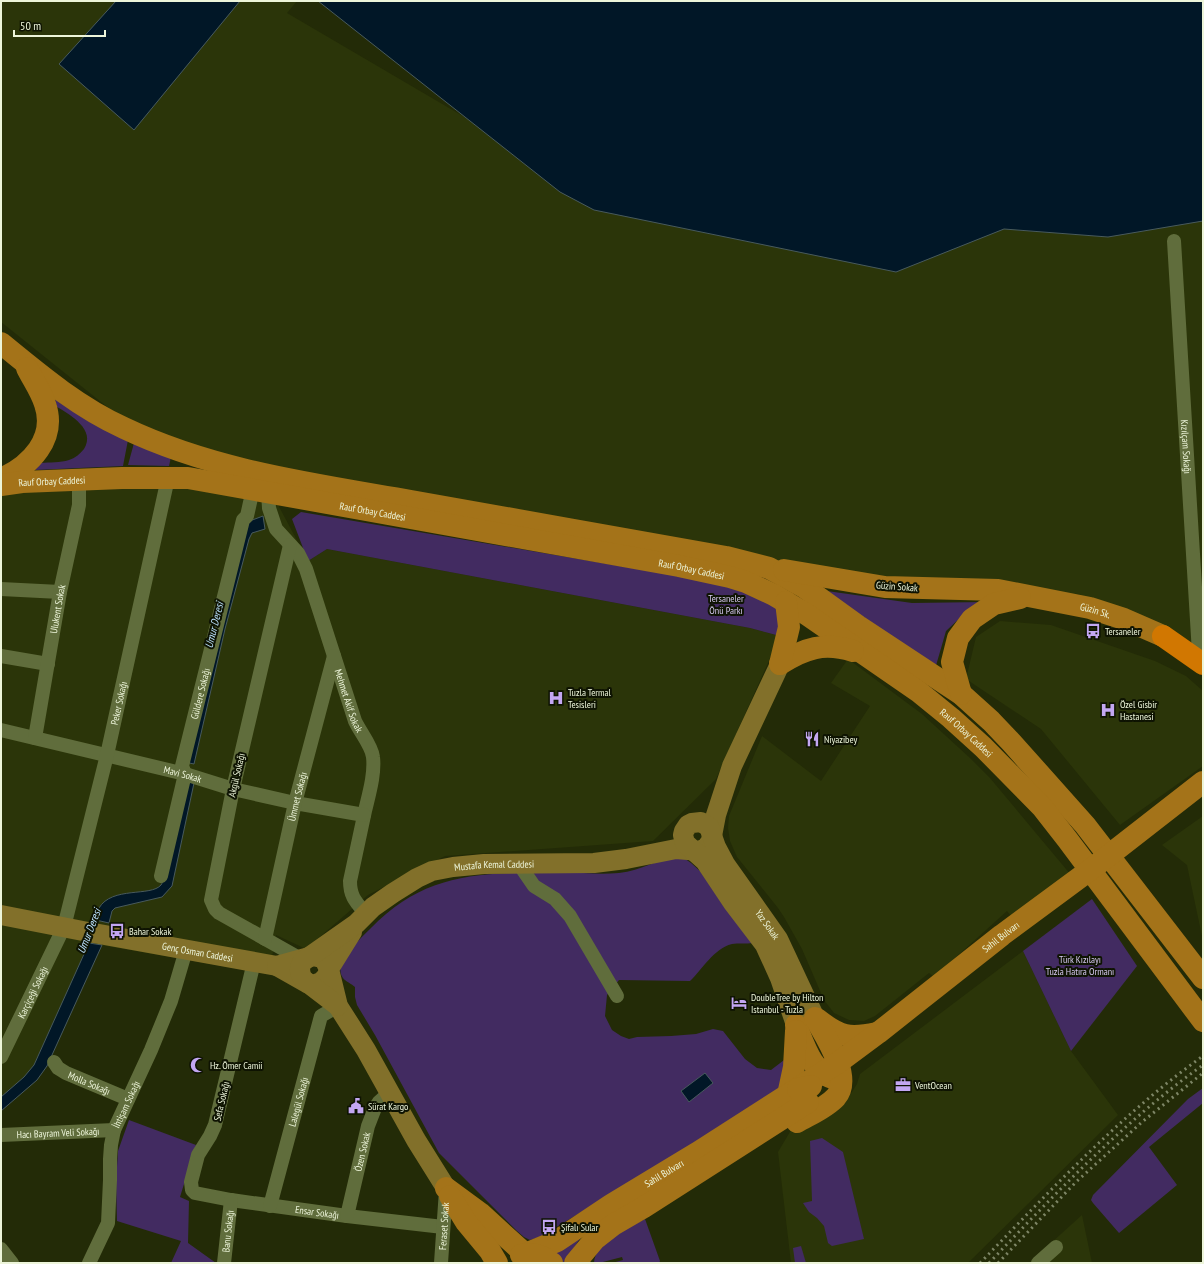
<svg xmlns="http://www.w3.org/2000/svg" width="1204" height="1264" viewBox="0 0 1204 1264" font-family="'PT Sans Narrow',sans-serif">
<rect width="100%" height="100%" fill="#232b07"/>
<g fill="#2b3509">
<polygon points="1,1 297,1 287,13 572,180 1203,212 1203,650 1112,606 1078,594 1017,592 910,593 602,529 202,453 116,414 1,322"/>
<polygon points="172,486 276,501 308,561 327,549 750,628 780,636 716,779 653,841 445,856 368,895 306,949 276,935 269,974 89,943 34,1065 24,1077 1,1097 1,493"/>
<polygon points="1000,621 1051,625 1155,661 1186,676 1203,691 1203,766 1120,825 1041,729 966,679 976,637"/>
<polygon points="848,659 922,714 970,758 990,778 1071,875 1014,920 1007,911 934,977 929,973 875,1016 864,1021 849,1020 834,1013 824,1000 802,949 784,917 778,908 737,857 730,841 728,828 729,816 762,736 821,781 870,706 831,683"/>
<polygon points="1203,816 1203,941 1187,865 1162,845"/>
<polygon points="1023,951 1071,1051 1118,1115 968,1263 791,1263 778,1152 791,1130 848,1098 857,1084 860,1074"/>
<polygon points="1082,1215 1092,1263 1029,1263"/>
</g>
<g fill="#422b61">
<path d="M56 399 128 440 123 466 35 470 41 463C50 462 60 463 69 460 75 458 80 454 84 449 96 430 71 415 57 407L55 400Z"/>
<polygon points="134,443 171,457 169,466 128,465"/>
<polygon points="301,512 738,586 780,608 780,636 750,628 327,549 308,561 292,519"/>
<polygon points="827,591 912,603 985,602 964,614 946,631 935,669"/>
<path d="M681 856 691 863 701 872 753 943C746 944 738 943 732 944 713 949 703 969 690 981L619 980 607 995 605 1016 612 1030 621 1036 629 1039 637 1037 671 1036 696 1034 713 1029 723 1031 745 1059 757 1068 771 1070 788 1057 785 1083 772 1097 540 1237 530 1240 524 1237 517 1231 439 1153 375 1035 357 1005 355 997V987C352 984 345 981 343 978 336 968 345 958 350 950 356 942 364 935 371 928 412 886 453 875 510 873 522 872 535 871 547 871 571 872 595 875 619 873 641 871 659 858 681 856Z"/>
<polygon points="1092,899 1137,966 1071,1051 1023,951"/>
<polygon points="1203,1088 1203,1103 1160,1138 1149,1147 1177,1185 1119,1233 1093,1203 1091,1200 1093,1195 1188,1099"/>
<polygon points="129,1120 196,1145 180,1197 189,1201 188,1243 216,1263 171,1263 181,1241 117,1221 116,1183 118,1151"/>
<polygon points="822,1138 843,1152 864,1239 832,1246 828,1243 824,1226 817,1218 809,1212 803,1203 812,1201 810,1141"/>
<path d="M645 1219 660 1261 659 1263H612L623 1260 622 1257 599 1263H594C595 1241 629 1228 645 1219Z"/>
<polygon points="583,1234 564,1263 553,1252"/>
<polygon points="801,1246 806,1263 795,1263 793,1248"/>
</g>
<g fill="#011727" stroke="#485a5d">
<polygon points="116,1 240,1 134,130 59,64"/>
<polygon points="318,1 1203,1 1203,221 1108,237 1004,229 896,272 594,210 560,192"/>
<polygon points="263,516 265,529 252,533 249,539 225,629 194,764 185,762 247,522"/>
<path d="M185 781 194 783 172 886 162 897 115 908 112 911 109 923 96 920C97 917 97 912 99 908 112 886 151 897 161 885 162 884 163 880 164 879Z"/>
<polygon points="89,943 102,945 47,1066 37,1080 1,1111 1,1097 24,1077 34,1065"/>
<polygon points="705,1073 713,1083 689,1102 681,1091"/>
</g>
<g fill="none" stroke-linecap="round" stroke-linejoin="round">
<g stroke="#606d3c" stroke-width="14">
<path id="s1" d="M1174 241 1199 653"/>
<path id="s2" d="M268 492 269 508 276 529 298 553 306 569 355 721C360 732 372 746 373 757 375 774 369 794 365 811 360 835 355 858 350 881 350 897 356 902 366 914"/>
<polyline points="290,545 233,789 211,900 215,909 219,913 301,959"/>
<polyline points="1,589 60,592"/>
<polyline points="1,656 48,664"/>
<path id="s3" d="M1 730 185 774 233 789 295 803 364 815"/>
<path id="s4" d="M35 738 60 592 79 505V480"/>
<polyline points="523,870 534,886 555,899 570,916 617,996"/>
<path id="s5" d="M161 876 185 774 182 766 243 520 247 516 253 489"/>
<path id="s6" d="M265 939 295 803 334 656"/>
<path id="s7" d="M254 962 215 1125 210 1136 198 1155 191 1182 192 1190 195 1193 231 1200 347 1216 443 1227"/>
<path id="s8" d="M1 1057 64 927 107 755 168 478"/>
<path id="s9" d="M54 1062 58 1068 66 1073 128 1099"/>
<path id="s10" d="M1 1135 114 1130"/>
<path id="s11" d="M270 1206 321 1016 338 1006"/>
<path id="s12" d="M347 1216 368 1126 375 1108 379 1102 389 1093"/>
<polyline points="1,1249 12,1263"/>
<path id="s13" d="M89 1263 108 1223 110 1180V1159L111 1145 114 1130 151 1050 171 1001 186 950"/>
<path id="s14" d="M224 1263 231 1200"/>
<path id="s15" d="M441 1263 446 1190"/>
<polyline points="1038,1263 1056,1247"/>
</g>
<g stroke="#82702a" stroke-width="20">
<path id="s16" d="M1 915 88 932 277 966"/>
<path d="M352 932 329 969C327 980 318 987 307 983L277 966 313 956 322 958 325 961 329 969 338 1006 366 1050 416 1140 446 1188"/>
<path id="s17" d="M338 1006 304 980C299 974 299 968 302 962L356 924 373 907 393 893 417 878 432 871 453 867 484 864 594 863 626 859 676 849 700 851 706 848 711 841 716 815 732 766 780 664"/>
<path id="s18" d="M796 1025 780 978 765 945 733 903 705 861 685 843 683 835 684 831 688 825 692 823 701 822 709 827 716 847 725 864 778 939 815 1018"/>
</g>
<g stroke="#a47319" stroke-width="22">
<path d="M1 343C40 375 78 407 124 428 214 471 314 484 411 501 516 520 621 538 726 557L769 568 804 587 858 626 961 694 991 721 1011 742 1085 825 1203 978"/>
<path d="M1 479C30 466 57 439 45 404 41 391 33 380 27 368"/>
<path id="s19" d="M1 485 22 482 122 478H188L679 566 730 577 746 582 774 595 806 614 919 692 951 718 983 747 1042 807 1067 839 1203 1021"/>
<path id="s20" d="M784 570 885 587 998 590 1090 608 1124 619 1163 636"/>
<path d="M780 664C805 648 824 642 853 651"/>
<polyline points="780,664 789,627 786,602"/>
<polyline points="961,694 952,662 958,638 972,619 994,604 1020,598"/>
<path d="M817 1019C840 1037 849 1039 877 1033"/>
<path d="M796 1025C804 1045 812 1074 836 1079"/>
<polyline points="788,1095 794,1067 796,1031"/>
<path d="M797 1122C809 1115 826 1108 836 1097 853 1077 825 1036 815 1018"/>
<polyline points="446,1188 480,1213 525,1254"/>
<polyline points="450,1196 466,1222 490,1251 497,1263"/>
<path id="s21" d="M528 1253 557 1241 611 1205 697 1153 839 1062 878 1033 1002 935 1094 867 1203 782"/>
<path d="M521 1255C533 1252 542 1255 552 1263"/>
<polyline points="575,1263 595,1239 613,1225 644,1207 808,1102 798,1089 811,1086"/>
</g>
<polyline stroke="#d17701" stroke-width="22" points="1163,636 1203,664"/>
<g stroke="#7e8666" stroke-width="3" stroke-dasharray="2 4" stroke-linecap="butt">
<path d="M980 1263C1051 1190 1120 1115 1203 1056"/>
<path d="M989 1263C1056 1193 1124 1121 1203 1065"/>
<polyline points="998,1263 1076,1182 1142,1122 1203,1073"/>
</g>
</g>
<defs>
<symbol id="bus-bare" viewBox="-9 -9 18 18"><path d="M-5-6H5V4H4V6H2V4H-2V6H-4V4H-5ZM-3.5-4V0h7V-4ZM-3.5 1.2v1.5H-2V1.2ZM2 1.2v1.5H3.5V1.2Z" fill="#c3a7f2" stroke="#0e1302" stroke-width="2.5" paint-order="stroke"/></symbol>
<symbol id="hospital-bare" viewBox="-9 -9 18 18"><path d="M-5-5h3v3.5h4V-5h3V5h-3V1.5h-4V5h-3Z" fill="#c3a7f2" stroke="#0e1302" stroke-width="2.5" paint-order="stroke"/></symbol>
<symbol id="restaurant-bare" viewBox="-9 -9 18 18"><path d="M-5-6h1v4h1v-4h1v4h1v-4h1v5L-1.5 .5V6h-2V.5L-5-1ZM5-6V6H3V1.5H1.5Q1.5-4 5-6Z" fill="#c3a7f2" stroke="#0e1302" stroke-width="2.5" paint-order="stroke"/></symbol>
<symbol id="hotel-bare" viewBox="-9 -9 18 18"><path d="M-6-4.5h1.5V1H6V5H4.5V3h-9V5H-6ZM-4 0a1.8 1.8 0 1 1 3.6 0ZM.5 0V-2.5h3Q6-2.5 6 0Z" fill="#c3a7f2" stroke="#0e1302" stroke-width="2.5" paint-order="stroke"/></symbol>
<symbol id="mosque-bare" viewBox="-9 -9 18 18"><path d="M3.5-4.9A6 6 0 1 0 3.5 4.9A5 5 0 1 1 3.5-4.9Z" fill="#c3a7f2" stroke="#0e1302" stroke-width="2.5" paint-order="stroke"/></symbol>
<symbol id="office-bare" viewBox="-9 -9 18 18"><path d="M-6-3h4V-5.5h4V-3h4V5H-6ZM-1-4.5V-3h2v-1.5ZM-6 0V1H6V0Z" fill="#c3a7f2" stroke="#0e1302" stroke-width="2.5" paint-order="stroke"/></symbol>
<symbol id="civic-bare" viewBox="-9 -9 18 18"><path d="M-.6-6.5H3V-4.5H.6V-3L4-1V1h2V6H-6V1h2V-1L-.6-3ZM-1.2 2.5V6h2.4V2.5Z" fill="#c3a7f2" stroke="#0e1302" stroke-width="2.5" paint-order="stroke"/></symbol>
</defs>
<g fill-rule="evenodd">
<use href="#bus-bare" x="1082" y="620" width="22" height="22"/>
<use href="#hospital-bare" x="545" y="687" width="22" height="22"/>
<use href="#hospital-bare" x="1097" y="699" width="22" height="22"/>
<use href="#restaurant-bare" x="801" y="728" width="22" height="22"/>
<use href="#bus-bare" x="106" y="920" width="22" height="22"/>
<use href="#hotel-bare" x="728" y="992" width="22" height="22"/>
<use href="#mosque-bare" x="187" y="1054" width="22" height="22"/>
<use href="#office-bare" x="892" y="1074" width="22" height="22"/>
<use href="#civic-bare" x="345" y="1095" width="22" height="22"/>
<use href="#bus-bare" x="538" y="1216" width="22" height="22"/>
</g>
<g text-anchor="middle" stroke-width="4" stroke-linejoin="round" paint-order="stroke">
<g font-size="10" fill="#edf5da" stroke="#0e1302">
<text dy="4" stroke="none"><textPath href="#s1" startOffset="206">Kızılçam Sokağı</textPath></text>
<text dy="4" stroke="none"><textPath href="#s19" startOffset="51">Rauf Orbay Caddesi</textPath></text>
<text dy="4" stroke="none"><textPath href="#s19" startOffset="375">Rauf Orbay Caddesi</textPath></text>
<text dy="4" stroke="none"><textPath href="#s19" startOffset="699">Rauf Orbay Caddesi</textPath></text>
<text transform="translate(897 586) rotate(4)" y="4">Güzin Sokak</text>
<text dy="4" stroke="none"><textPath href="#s4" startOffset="131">Ulukent Sokak</textPath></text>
<text dy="4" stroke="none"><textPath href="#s20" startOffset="315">Güzin Sk.</textPath></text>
<text dy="4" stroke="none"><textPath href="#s5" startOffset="188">Güldere Sokağı</textPath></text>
<text dy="4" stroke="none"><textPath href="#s2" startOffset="227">Mehmet Akif Sokak</textPath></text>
<text dy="4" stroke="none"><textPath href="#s8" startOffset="375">Peker Sokağı</textPath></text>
<text dy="4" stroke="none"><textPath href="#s19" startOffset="1023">Rauf Orbay Caddesi</textPath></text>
<text dy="4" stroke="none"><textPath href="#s3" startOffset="187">Mavi Sokak</textPath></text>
<text transform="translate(236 775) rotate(-77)" y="4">Akgül Sokağı</text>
<text dy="4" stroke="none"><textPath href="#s6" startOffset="146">Ümmet Sokağı</textPath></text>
<text dy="4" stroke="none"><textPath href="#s17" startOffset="284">Mustafa Kemal Caddesi</textPath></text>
<text dy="4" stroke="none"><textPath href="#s18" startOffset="373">Yaz Sokak</textPath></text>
<text dy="4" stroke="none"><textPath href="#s21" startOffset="570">Sahil Bulvarı</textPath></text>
<text dy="4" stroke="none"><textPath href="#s16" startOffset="200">Genç Osman Caddesi</textPath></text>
<text dy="4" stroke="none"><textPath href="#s8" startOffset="72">Karçiçeği Sokağı</textPath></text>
<text dy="4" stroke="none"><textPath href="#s9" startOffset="42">Molla Sokağı</textPath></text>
<text transform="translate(221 1101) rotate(-77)" y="4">Sefa Sokağı</text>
<text dy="4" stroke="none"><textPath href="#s11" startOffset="108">Lalegül Sokağı</textPath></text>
<text dy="4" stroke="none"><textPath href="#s13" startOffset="166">İhtişam Sokağı</textPath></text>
<text dy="4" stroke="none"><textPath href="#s10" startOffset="57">Hacı Bayram Veli Sokağı</textPath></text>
<text dy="4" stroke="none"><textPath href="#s12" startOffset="66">Özen Sokak</textPath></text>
<text dy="4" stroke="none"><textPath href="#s21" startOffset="158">Sahil Bulvarı</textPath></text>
<text dy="4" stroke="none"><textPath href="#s7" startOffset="366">Ensar Sokağı</textPath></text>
<text dy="4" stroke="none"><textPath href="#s15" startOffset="37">Feraset Sokak</textPath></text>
<text dy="4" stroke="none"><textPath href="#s14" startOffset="32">Banu Sokağı</textPath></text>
</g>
<g font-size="10" fill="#d6c9f0" stroke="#0e1302">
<text x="726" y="602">Tersaneler<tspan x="726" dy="12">Önü Parkı</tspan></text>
<text x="1080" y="963">Türk Kızılayı<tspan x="1080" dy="12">Tuzla Hatıra Ormanı</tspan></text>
</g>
<g font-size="10" fill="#edf5da" stroke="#0e1302" text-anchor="start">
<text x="1105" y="635">Tersaneler</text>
<text x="568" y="696">Tuzla Termal<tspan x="568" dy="12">Tesisleri</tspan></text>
<text x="1120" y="708">Özel Gisbir<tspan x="1120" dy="12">Hastanesi</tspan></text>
<text x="824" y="743">Niyazibey</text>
<text x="129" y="935">Bahar Sokak</text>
<text x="751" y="1001">DoubleTree by Hilton<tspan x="751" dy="12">Istanbul - Tuzla</tspan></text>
<text x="210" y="1069">Hz. Ömer Camii</text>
<text x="915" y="1089">VentOcean</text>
<text x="368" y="1110">Sürat Kargo</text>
<text x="561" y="1231">Şifalı Sular</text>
</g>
<g font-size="11" font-style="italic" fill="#bce2ff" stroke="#0e1302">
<text transform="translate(214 625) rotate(-76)" y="4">Umur Deresi</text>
<text transform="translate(89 931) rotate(-69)" y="4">Umur Deresi</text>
</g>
</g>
<rect width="1204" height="1264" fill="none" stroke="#edf5da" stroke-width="4"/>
<path d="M14 30v6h91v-6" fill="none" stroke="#edf5da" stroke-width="2"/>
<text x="20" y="30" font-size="12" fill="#edf5da" stroke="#0e1302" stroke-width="3" paint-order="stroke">50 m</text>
</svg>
